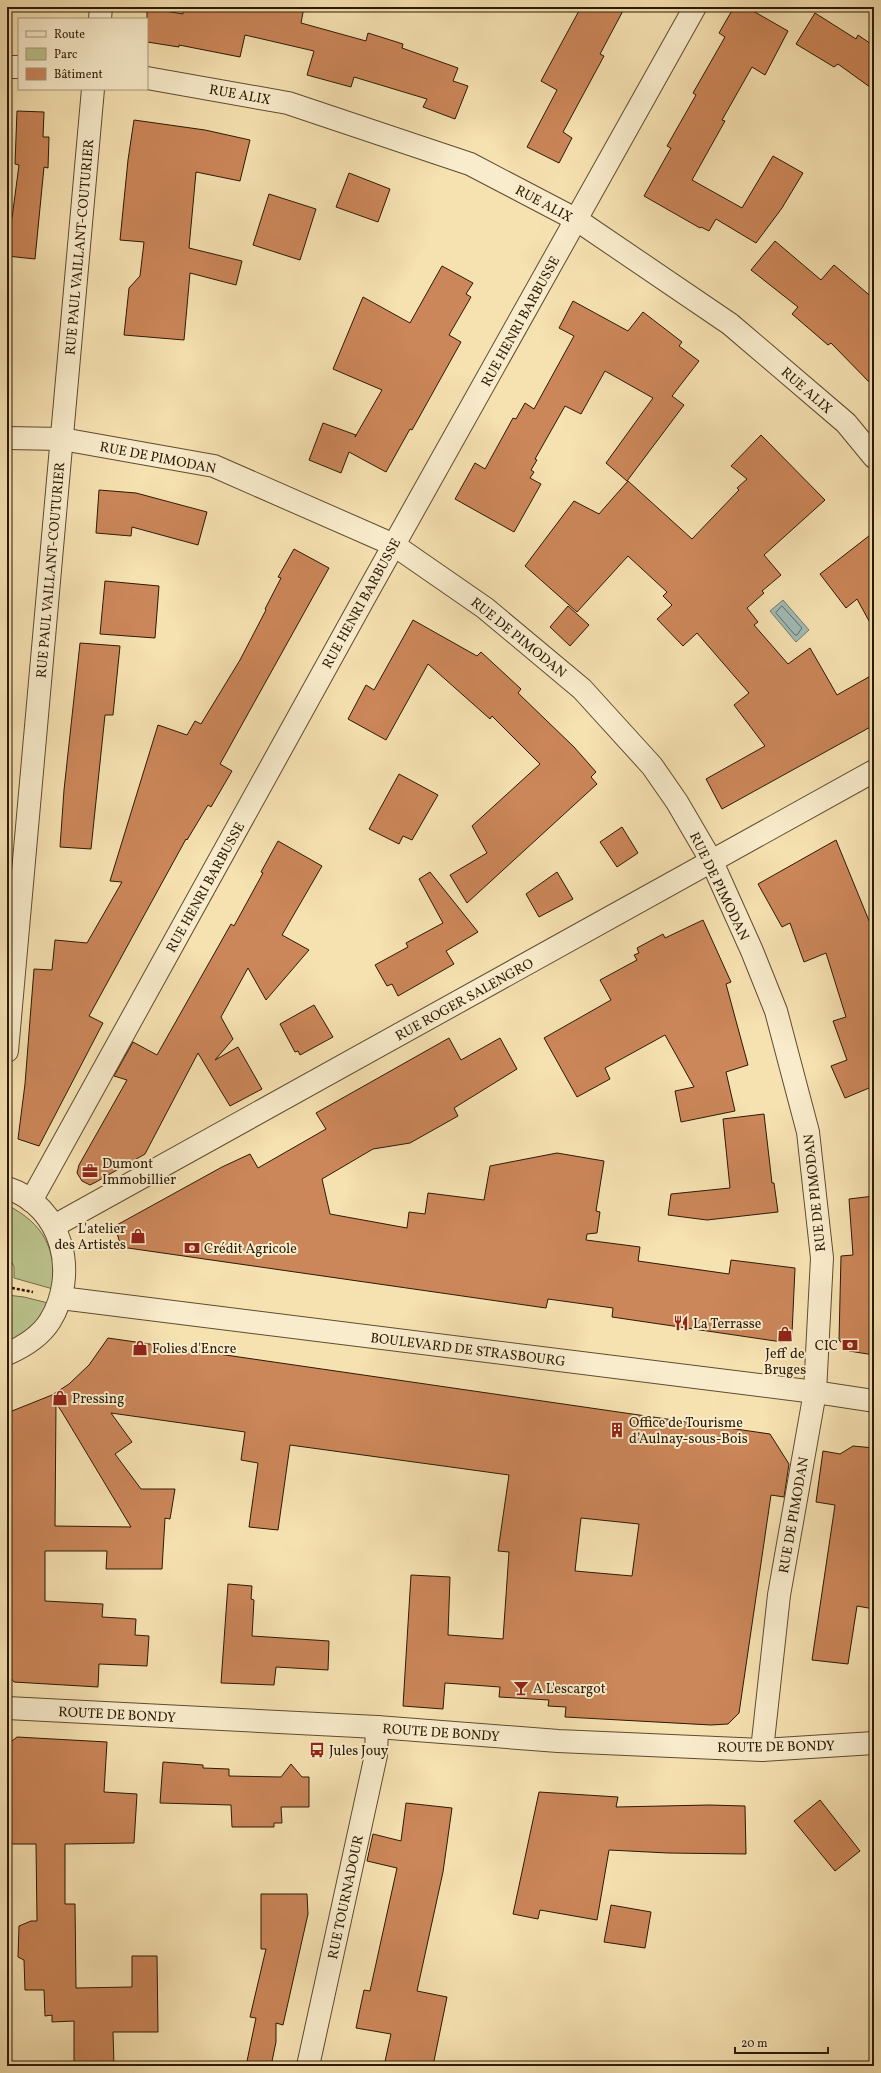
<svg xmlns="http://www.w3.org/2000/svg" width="881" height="2073" viewBox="0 0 881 2073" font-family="Vollkorn,serif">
<rect width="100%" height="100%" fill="#f6e1b1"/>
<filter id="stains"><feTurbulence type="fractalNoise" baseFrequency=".005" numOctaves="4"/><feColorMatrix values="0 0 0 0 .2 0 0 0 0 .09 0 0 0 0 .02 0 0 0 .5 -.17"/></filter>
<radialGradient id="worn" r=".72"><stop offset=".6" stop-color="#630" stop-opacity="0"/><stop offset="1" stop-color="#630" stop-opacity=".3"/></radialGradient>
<g fill="#bbc38c" stroke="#736e48">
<path d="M7 1205C44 1224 56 1248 53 1289L14 1278V1267L7 1252Z"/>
<path d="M7 1295 24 1297 48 1303C41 1320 25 1336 7 1341Z"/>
</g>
<polygon fill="#a1bbb6" stroke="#727b6f" points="783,600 809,630 796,642 770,611"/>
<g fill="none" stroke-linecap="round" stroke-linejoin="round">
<polygon stroke="#666a5d" stroke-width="1" points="782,606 802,628 797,635 795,635 776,613"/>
</g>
<g fill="#cb8659" stroke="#2b1a04" fill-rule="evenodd">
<polygon points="197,7 304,7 301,23 366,41 368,33 403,44 402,48 458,68 453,81 468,86 455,119 423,107 427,99 354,77 351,87 307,75 314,51 245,35 240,57 179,45 179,47 147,42 147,8 183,14 183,9 197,11"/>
<polygon points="581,7 625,7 600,54 604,56 563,132 572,138 559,163 527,147 557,90 541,81"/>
<polygon points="734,7 746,7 788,31 765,75 752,67 722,120 725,121 692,180 742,208 773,156 803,173 782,208 756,243 716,219 709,231 701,227 700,228 644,196 671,148 667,146 696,95 693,93 725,37 719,33"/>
<polygon points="815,13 856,39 858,35 874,46 874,90 838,64 834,67 796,44"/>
<polygon points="17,111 44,112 43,137 49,137 48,168 44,167 35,259 7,256 7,217 12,218 19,165 15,164"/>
<polygon points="134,120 205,130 250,140 240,181 196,172 189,248 242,261 236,285 190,273 184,340 124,335 129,288 140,276 144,242 120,240 128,160"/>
<polygon points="349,173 390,189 378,222 336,207"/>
<polygon points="269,194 316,209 300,260 253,245"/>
<polygon points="775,241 821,280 834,265 874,299 874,387 831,343 828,345 792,314 798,307 751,270"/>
<polygon points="442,266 473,283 466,294 471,297 449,335 461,342 412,430 410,429 386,472 349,452 341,473 309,460 323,423 356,435 355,437 382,390 333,369 363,297 410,323"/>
<polygon points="573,301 628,331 643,312 682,342 679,346 699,361 672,396 684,405 627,481 606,463 653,398 605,371 581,414 565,406 535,459 537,460 531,470 534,472 530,478 541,484 514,532 455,499 475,463 485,469 513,418 516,419 525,403 534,409 574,336 559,328"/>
<polygon points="761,435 825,500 764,555 781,575 762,591 764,593 747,608 758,622 754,625 788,664 810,648 837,695 874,674 874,725 722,809 706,779 765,746 734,705 749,693 697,633 683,646 657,619 672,605 663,596 667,592 628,556 577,612 525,566 574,501 599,514 628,481 692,539 739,490 737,488 747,479 731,466"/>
<polygon points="99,490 136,493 207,512 198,545 132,527 131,536 96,533"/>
<polygon points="874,532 874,630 857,599 846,608 820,574"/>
<polygon points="294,549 329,568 220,764 232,771 211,807 208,805 187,840 186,839 89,1016 103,1023 39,1146 18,1139 25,1084 34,969 52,970 55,940 87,943 122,882 110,881 158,725 187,735 195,721 201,724 240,660 266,610 265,609 281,578 278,577"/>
<polygon points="105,581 159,586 155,638 100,634"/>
<polygon points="568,606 589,625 570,646 550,627"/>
<polygon points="413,620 477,656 481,652 521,689 518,693 574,747 596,772 591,777 597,784 467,903 450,875 487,853 472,826 540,764 492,716 490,719 428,664 386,740 348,719 366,685 374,690"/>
<polygon points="80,643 120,646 113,715 105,715 91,849 60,847 64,790"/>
<polygon points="399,774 438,795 412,840 403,836 399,844 369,829"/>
<polygon points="622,827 638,853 617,867 600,842"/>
<polygon points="836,840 874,933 874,1086 845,1098 831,1066 847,1060 833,1021 846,1017 826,953 804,962 790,923 782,927 758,884"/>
<polygon points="278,841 322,866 282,935 309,950 266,1000 248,968 221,1017 233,1039 215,1060 238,1047 262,1089 230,1106 198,1053 145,1154 96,1182 90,1185 82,1181 77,1173 79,1165 127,1080 114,1076 133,1042 157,1055 231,924 234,926 263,873 261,872"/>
<polygon points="430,872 478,932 446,951 454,964 398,996 392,984 387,986 375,965 408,947 406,943 443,923 419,879"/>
<polygon points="557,872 573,899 539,917 526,894"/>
<polygon points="703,920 731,982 726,984 748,1065 726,1072 735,1111 681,1122 675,1091 694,1087 665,1035 605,1068 610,1079 577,1097 544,1038 611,1000 600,980 637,960 634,955 639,953 637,948 663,934 665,938"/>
<polygon points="314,1005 333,1037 300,1055 298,1051 295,1052 280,1024"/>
<polygon points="449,1038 461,1060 500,1038 517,1069 454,1108 458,1116 410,1143 373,1149 322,1179 330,1214 407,1228 409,1212 425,1214 428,1193 484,1200 490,1166 557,1153 604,1161 596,1211 600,1212 597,1233 587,1234 586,1240 640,1247 638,1261 729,1274 731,1260 795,1268 792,1334 782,1342 612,1317 613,1308 548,1299 546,1308 121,1247 115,1226 222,1167 250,1154 258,1168 326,1129 316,1113"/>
<polygon points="764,1114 772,1183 774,1183 778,1212 707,1220 668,1215 671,1194 730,1188 723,1119"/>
<polygon points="874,1196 874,1355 849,1351 839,1340 841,1256 853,1255 849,1199"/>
<path d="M108 1338 770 1434 789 1464 784 1497 771 1495 739 1713 728 1724 711 1725 565 1717 566 1707 548 1706 549 1700 499 1697 500 1687 445 1683 443 1709 403 1706 411 1575 450 1577 448 1635 503 1639 509 1552 498 1551 509 1475 290 1445 278 1530 249 1527 258 1463 241 1460 245 1432 111 1413 132 1442 115 1454 141 1489H175L170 1519 165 1518 162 1569H106L107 1551H45V1601L103 1604 102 1617 136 1619 135 1635 149 1636 147 1666 99 1664 98 1687 14 1682 7 1673V1413L52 1395 69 1384 89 1365ZM56 1403 62 1412 131 1527 55 1526ZM581 1518 639 1524 632 1576 575 1571Z"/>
<polygon points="853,1446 874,1448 874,1609 857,1606 848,1664 812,1660 835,1505 816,1502 823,1451 840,1454"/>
<polygon points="228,1584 252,1586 251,1599 254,1600 252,1636 329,1641 328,1670 276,1667 274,1685 221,1683"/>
<polygon points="17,1737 107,1742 104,1792 137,1794 134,1843 65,1844 65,1904 75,1904 76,1988 132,1987 132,1956 157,1956 158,2032 113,2032 114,2066 74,2066 74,2021 52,2022 52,2015 45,2016 44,1990 25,1990 24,1960 18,1957 19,1926 31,1921 37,1921 36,1844 7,1844 7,1745"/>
<polygon points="163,1762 203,1765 203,1768 229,1769 229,1776 281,1777 291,1764 302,1777 309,1777 309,1807 281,1807 282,1823 274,1823 274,1827 232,1827 231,1805 160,1803"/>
<polygon points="539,1792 618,1797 616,1807 709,1805 745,1806 746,1854 668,1853 609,1850 597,1920 540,1910 538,1919 513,1914"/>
<polygon points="820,1800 860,1851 835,1871 794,1821"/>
<polygon points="406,1803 452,1808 443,1872 417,1991 447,1997 433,2066 384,2066 391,2034 356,2028 364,1990 370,1991 397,1868 367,1861 373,1834 401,1841"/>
<polygon points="261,1894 307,1894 308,1914 283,2025 276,2023 276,2042 271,2066 246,2066 256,2018 250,2017 266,1949 261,1949"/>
<polygon points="611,1905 651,1912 645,1948 604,1942"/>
</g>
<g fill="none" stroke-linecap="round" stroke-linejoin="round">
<defs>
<g id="minor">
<polyline points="100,19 101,7"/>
<polyline points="7,67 19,67"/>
<polyline points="147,78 288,103 470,164 577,220 730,324 846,423 874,457"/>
<polyline points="7,438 62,439 214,466 394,545 485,608 582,689 652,766 677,802 712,862 752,951 776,1011 808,1132 822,1258 815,1392 779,1595 762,1750"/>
<polyline points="7,1051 93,89"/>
<path d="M7 1188C63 1206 79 1274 50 1321 40 1337 23 1347 7 1354"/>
<polyline points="31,1201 367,593 695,7"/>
<polyline points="54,1226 874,771"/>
<polyline points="61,1298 815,1392 874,1401"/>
<polyline points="308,2066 376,1755 377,1727"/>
</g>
<polyline id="tertiary" points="7,1708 377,1727 558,1741 762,1750 874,1743"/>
</defs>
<use href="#minor" stroke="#5e4c2f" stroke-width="24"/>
<use href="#tertiary" stroke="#5e4c2f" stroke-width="24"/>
<g stroke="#2b1a04" stroke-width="2.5" stroke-dasharray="3 2" stroke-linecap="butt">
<polyline points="7,1268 7,1279"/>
<polyline points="7,1287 33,1292"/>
</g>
<use href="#minor" stroke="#f9eccc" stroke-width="22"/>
<use href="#tertiary" stroke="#f9eccc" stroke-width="22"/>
</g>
<defs>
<symbol id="office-bare" viewBox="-9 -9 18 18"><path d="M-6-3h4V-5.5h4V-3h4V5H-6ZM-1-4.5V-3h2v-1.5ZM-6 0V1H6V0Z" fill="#8f2418" stroke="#f9eccc" stroke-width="2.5" paint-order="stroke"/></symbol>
<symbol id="shop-bare" viewBox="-9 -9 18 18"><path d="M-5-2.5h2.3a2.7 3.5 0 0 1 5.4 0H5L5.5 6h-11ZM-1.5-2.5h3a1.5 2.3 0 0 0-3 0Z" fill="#8f2418" stroke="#f9eccc" stroke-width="2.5" paint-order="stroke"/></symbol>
<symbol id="bank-bare" viewBox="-9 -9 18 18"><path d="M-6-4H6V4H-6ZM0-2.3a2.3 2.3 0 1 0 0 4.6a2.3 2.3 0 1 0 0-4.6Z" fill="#8f2418" stroke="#f9eccc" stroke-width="2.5" paint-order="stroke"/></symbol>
<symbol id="restaurant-bare" viewBox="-9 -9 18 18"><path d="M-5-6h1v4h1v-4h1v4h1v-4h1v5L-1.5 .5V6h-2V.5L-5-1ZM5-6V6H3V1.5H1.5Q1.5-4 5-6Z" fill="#8f2418" stroke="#f9eccc" stroke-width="2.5" paint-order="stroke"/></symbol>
<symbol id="building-bare" viewBox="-9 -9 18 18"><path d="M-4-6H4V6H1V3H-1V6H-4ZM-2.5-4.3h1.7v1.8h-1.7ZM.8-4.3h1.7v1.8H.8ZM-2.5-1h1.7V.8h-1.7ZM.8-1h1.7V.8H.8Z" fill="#8f2418" stroke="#f9eccc" stroke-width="2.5" paint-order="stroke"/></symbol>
<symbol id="bar-bare" viewBox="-9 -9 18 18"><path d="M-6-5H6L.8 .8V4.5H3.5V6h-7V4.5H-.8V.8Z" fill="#8f2418" stroke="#f9eccc" stroke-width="2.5" paint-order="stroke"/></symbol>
<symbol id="bus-bare" viewBox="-9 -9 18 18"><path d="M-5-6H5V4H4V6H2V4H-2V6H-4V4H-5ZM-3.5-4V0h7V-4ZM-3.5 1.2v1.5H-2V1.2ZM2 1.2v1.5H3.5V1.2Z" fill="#8f2418" stroke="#f9eccc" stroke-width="2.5" paint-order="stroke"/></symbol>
</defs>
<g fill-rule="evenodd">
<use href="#office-bare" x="79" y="1160" width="22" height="22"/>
<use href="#shop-bare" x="127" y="1225" width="22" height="22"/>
<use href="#bank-bare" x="181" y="1237" width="22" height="22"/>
<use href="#restaurant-bare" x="670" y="1312" width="22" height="22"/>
<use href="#shop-bare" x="774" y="1323" width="22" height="22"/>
<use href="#bank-bare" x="839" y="1334" width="22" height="22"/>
<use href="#shop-bare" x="129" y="1337" width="22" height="22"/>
<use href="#shop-bare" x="49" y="1387" width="22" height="22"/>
<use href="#building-bare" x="606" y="1419" width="22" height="22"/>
<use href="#bar-bare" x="510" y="1677" width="22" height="22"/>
<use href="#bus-bare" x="306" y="1739" width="22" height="22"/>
</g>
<g text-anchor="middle" stroke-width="4" stroke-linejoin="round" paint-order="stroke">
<g font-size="14" fill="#2b1a04" stroke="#f9eccc">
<text transform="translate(240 94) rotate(10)" y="5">RUE ALIX</text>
<text transform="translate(544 203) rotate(28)" y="5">RUE ALIX</text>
<text transform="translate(79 247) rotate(-85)" y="5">RUE PAUL VAILLANT-COUTURIER</text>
<text transform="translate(520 321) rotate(-61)" y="5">RUE HENRI BARBUSSE</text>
<text transform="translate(807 390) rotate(41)" y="5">RUE ALIX</text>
<text transform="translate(158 457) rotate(11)" y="5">RUE DE PIMODAN</text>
<text transform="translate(50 570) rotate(-85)" y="5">RUE PAUL VAILLANT-COUTURIER</text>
<text transform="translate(361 603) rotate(-61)" y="5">RUE HENRI BARBUSSE</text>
<text transform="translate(519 637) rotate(39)" y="5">RUE DE PIMODAN</text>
<text transform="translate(720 886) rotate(64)" y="5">RUE DE PIMODAN</text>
<text transform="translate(205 887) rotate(-61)" y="5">RUE HENRI BARBUSSE</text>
<text transform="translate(464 999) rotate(-29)" y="5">RUE ROGER SALENGRO</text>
<text transform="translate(814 1193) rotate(-96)" y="5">RUE DE PIMODAN</text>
<text transform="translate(468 1349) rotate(7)" y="5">BOULEVARD DE STRASBOURG</text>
<text transform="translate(793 1515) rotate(-80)" y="5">RUE DE PIMODAN</text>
<text transform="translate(117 1714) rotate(3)" y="5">ROUTE DE BONDY</text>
<text transform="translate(441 1732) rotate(4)" y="5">ROUTE DE BONDY</text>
<text transform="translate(776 1746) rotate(-1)" y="5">ROUTE DE BONDY</text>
<text transform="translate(345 1897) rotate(-78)" y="5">RUE TOURNADOUR</text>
</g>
<g font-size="14" fill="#2b1a04" stroke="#f9eccc" text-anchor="start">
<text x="102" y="1168">Dumont<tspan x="102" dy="16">Immobillier</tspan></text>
<text x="126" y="1233" text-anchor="end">L'atelier<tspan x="126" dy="16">des Artistes</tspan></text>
<text x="204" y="1253">Crédit Agricole</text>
<text x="693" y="1328">La Terrasse</text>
<text x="838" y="1350" text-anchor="end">CIC</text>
<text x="152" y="1353">Folies d'Encre</text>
<text x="785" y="1358" text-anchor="middle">Jeff de<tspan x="785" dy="16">Bruges</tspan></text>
<text x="72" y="1403">Pressing</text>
<text x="629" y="1427">Office de Tourisme<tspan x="629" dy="16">d’Aulnay-sous-Bois</tspan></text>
<text x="533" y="1693">A L'escargot</text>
<text x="329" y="1755">Jules Jouy</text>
</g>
</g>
<rect width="881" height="2073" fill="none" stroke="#f6e1b1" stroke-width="24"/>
<rect x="8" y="8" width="865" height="2057" fill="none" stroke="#2b1a04" stroke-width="2"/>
<rect x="12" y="12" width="857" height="2049" fill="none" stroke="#2b1a04"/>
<rect x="18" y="18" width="130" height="72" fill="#f9eccc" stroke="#a7987c"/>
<rect x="26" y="31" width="20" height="6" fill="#f9eccc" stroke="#a7987c"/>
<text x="54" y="38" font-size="12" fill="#2b1a04">Route</text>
<rect x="26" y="48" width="20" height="12" fill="#bbc38c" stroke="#a7987c"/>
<text x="54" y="58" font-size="12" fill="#2b1a04">Parc</text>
<rect x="26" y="68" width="20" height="12" fill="#cb8659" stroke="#a7987c"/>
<text x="54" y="78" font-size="12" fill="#2b1a04">Bâtiment</text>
<path d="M735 2047v6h93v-6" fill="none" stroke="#2b1a04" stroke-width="2"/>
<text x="741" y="2047" font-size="12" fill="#2b1a04" stroke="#f9eccc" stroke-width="3" paint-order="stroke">20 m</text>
<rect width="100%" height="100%" filter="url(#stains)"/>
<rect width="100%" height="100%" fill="url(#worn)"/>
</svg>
